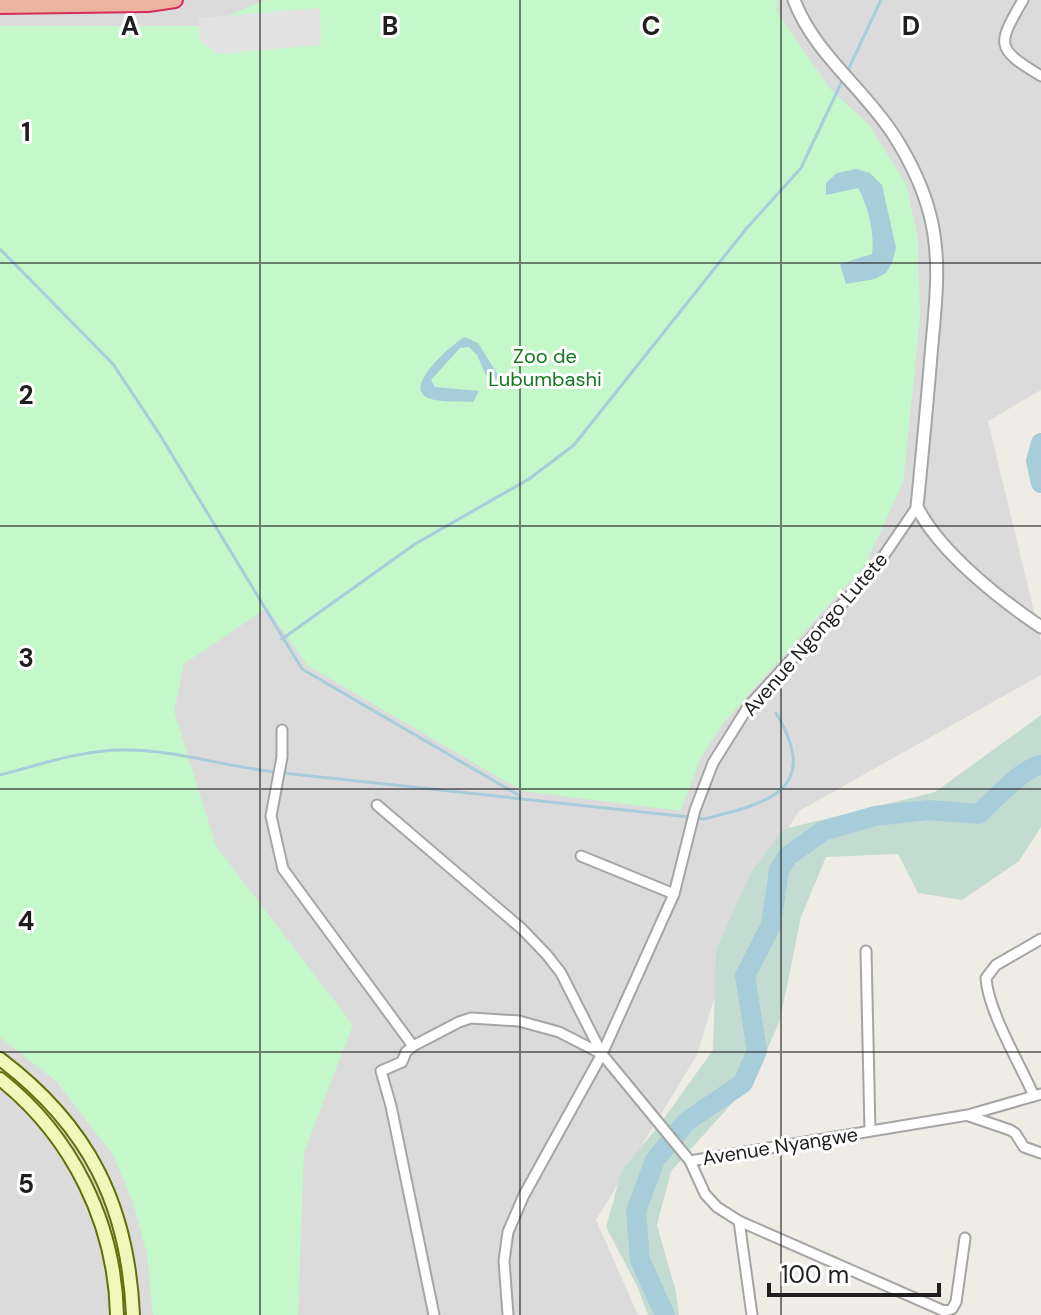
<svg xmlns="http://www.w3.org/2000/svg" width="1041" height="1315" viewBox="0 0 1041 1315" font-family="'DM Sans',sans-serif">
<rect width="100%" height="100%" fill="#efece5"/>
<polygon fill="#dcdbdb" points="0,0 1041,0 1041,390 988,421 1041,641 1041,675 799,811 744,900 697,1055 596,1220 638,1315 0,1315"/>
<polygon fill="#c3dcd2" points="1041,715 1041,827 1019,861 962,900 918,893 898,854 826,857 801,917 780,1020 755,1078 671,1171 657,1225 676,1292 679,1315 648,1315 637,1286 606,1227 622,1170 660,1124 713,1050 716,950 750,874 784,829 935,792"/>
<polygon fill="#c4f7ca" points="265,0 777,0 777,12 831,90 869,125 906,184 918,238 920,319 903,483 866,563 724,722 701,757 681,811 522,791 308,666 267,608 184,664 174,711 216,846 353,1025 304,1152 298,1315 153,1315 147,1254 132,1200 113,1155 56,1081 0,1037 0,26 204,26"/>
<polygon fill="#e2e2e2" points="320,8 321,45 217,54 199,39 199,18"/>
<g fill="#a7ccda">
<path d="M856 169 870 173 882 185 896 248 892 263 886 273 875 279 846 284 840 264 872 254C875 235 868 205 858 188L826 195V183L837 173Z"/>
<path d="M465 337 478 343 500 378 488 380 477 355 469 347 460 348 431 380 435 387 479 391 473 402C460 401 440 403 428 398 402 387 453 343 465 337Z"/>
</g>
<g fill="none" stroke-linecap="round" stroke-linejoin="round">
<g stroke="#a7ccda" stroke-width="3">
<polyline points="847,72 881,0"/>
<polyline points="0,249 113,364 160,435 302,669 520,796"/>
<polyline points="282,639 415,544 529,479 574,445 746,229 801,168 843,79"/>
<polyline points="283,773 689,817"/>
<path d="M0 775C39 765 81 750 122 750 173 749 225 767 276 772"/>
<path d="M697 818 704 819C769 803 822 790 776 713"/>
</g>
<g stroke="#a7ccda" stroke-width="20">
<polyline points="1041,443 1036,461 1041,483"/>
<path d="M665 1315 640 1260 636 1211 655 1160 686 1122 743 1083 757 1051 745 976 771 925 779 870 788 856 823 831 875 816 928 810 979 814C994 800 1021 769 1041 765"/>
</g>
<defs>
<g id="minor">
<path d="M1023 0C997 45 995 48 1041 76"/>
<polyline points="282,730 282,757 271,816 283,869 413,1046"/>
<polyline points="377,805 522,929 547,955 561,973 602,1054"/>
<polyline points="581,856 674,894"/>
<polyline points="866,951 870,1131"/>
<path d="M1034 1096C1020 1064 988 1011 986 978L996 965 1041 939"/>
<polyline points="969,1116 1010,1130 1015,1133 1024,1147 1041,1153"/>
<polyline points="690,1161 968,1115 1041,1094"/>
<polyline points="739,1221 752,1315"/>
<polyline points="434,1315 391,1106 381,1071 402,1062 406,1052 413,1046 459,1022 471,1018 519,1021 559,1032 602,1054 690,1161 705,1194 717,1207 739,1221 944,1311 952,1309 956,1302 965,1238"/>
<polyline points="508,1315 504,1261 508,1232 524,1195 602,1054 674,894 695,810 713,763 748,707 876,567 917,507"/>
</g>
<path id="tertiary" d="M794 0C815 55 864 88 895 137 910 161 923 187 930 215 942 261 935 308 931 355 927 406 922 456 917 507 940 552 998 598 1041 627"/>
<g id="secondary">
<path d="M0 1059C89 1126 128 1205 133 1315"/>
<path d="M0 1079C72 1136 115 1223 117 1315"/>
</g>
<polyline id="trunk" points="0,6 148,4 175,0"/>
</defs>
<use href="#minor" stroke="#a5a5a5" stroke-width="13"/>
<use href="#tertiary" stroke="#a5a5a5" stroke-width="15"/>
<use href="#secondary" stroke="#61710a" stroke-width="16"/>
<use href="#trunk" stroke="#d22d5e" stroke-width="18"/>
<use href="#minor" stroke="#fff" stroke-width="9"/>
<use href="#tertiary" stroke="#fff" stroke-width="11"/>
<use href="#secondary" stroke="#f1f6bb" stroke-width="12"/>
<use href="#trunk" stroke="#ecb39e" stroke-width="14"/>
</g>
<path fill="none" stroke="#1e1e1e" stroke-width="2" stroke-opacity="0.55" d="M260 0V1315M520 0V1315M781 0V1315M0 263H1041M0 526H1041M0 789H1041M0 1052H1041"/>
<g text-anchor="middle" stroke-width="6" stroke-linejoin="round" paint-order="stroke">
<g font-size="20" fill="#11781e" stroke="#fff">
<text x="545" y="363">Zoo de<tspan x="545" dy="23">Lubumbashi</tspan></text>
</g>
<g font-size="20" fill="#1e1e1e" stroke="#fff">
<text transform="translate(815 634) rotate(-49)" y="7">Avenue Ngongo Lutete</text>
<text transform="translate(780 1146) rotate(-9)" y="7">Avenue Nyangwe</text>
</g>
</g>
<g font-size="26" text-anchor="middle" font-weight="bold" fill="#1e1e1e" stroke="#fff" stroke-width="6" stroke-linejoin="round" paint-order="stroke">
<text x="130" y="35">A</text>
<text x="390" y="35">B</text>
<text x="651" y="35">C</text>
<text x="911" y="35">D</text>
<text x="26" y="141">1</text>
<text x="26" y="404">2</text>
<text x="26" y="667">3</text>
<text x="26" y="930">4</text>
<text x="26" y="1193">5</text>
</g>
<path d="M769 1283v12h170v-12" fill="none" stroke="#1e1e1e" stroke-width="4"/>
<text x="781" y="1283" font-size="24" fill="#1e1e1e" stroke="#ffffff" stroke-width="6" paint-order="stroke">100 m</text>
</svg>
